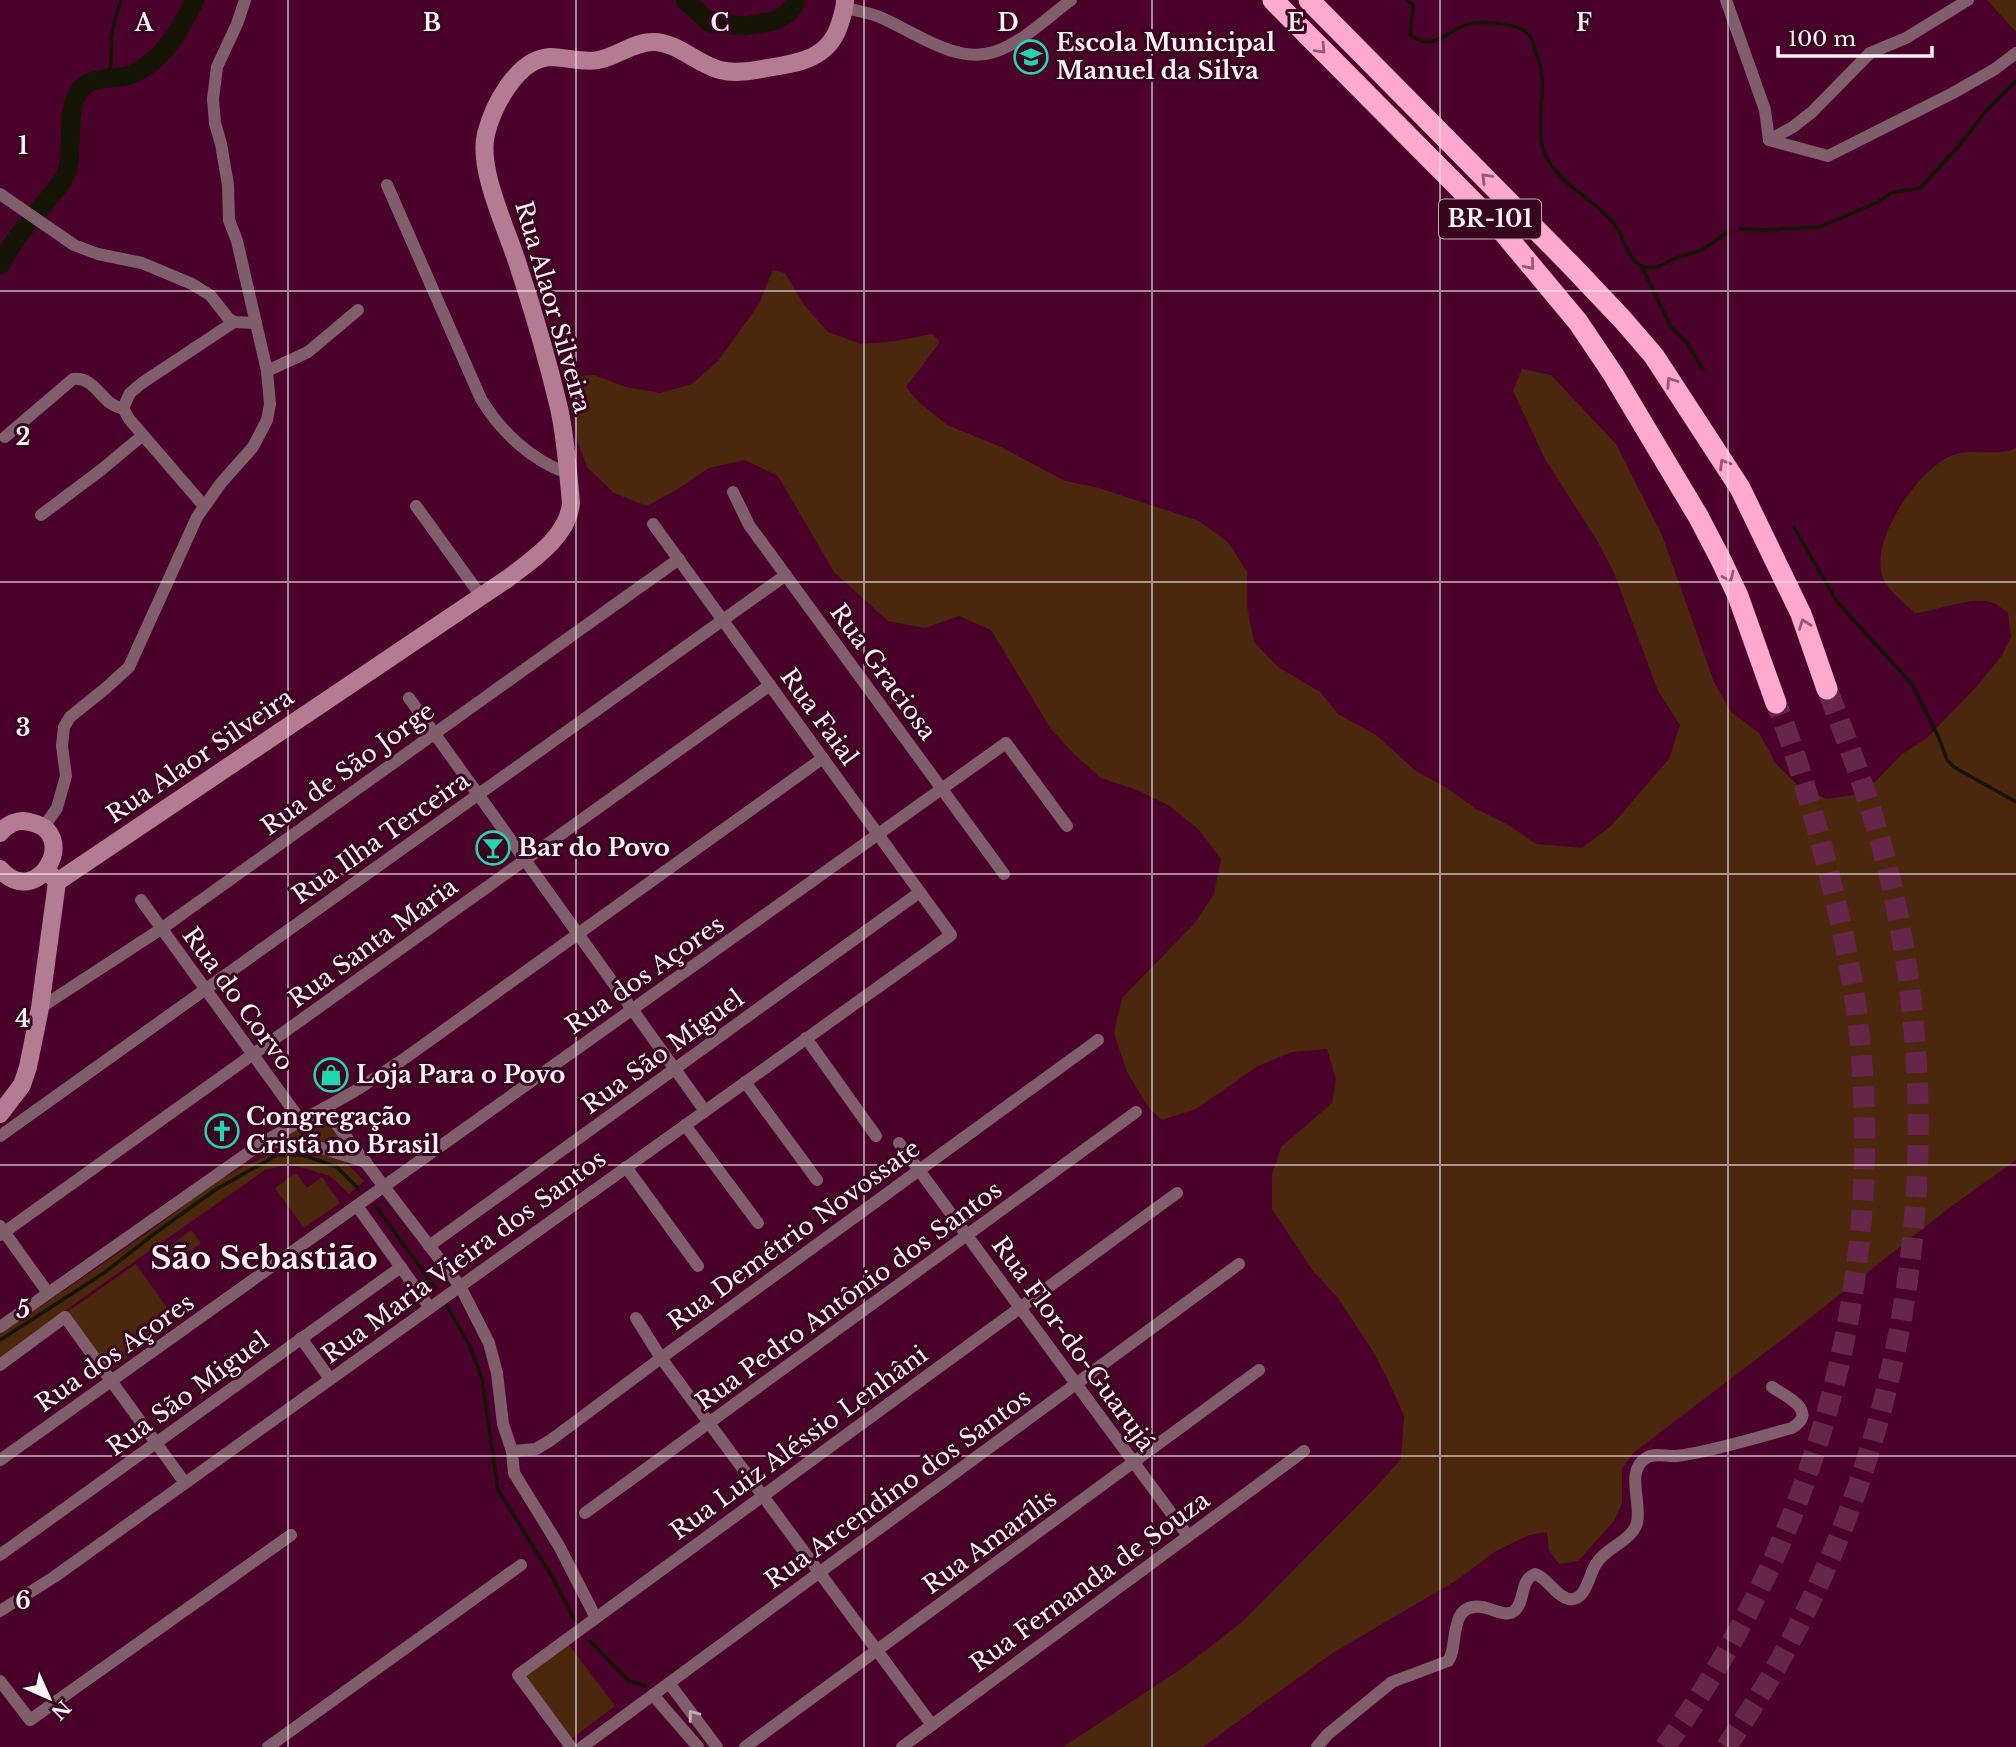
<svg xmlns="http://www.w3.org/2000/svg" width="2016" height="1747" viewBox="0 0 2016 1747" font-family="'Libre Baskerville',serif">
<rect width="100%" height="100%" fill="#4a022b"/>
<g fill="#4b270e">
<polygon points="1987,0 2016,0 2016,32"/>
<path d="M773 270 785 273 804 305 828 332 861 344 896 341 932 334 940 342 906 387 920 403 947 425 1001 447 1065 481 1099 488 1199 521 1228 542 1247 572V607L1254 642 1278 667 1320 692 1338 714 1376 735 1416 771 1447 788 1476 809 1507 824 1536 844 1582 848 1611 826 1669 759 1680 725 1658 691 1614 573 1598 542 1545 459 1513 391 1522 369 1551 375 1616 444 1662 535 1714 682 1731 712 1759 733 1776 764 1801 788 1827 799 1855 795 1877 780 1901 755 1928 737 1979 684 2002 655 2011 637 2008 613C2004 610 1998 605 1994 603 1975 595 1936 611 1915 613 1906 604 1891 593 1885 582 1864 546 1919 467 1953 455 1973 448 1997 457 2016 448V1160L1949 1208 1796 1329 1633 1453 1622 1469V1503L1614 1521 1578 1561 1559 1564 1549 1550 1547 1532 1529 1535 1496 1551 1457 1580 1331 1654 1203 1747H1063L1184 1667 1242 1622 1378 1485 1401 1459 1404 1416 1390 1384 1374 1353 1338 1298 1313 1271 1272 1209V1175L1281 1147 1332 1103 1336 1079 1327 1049 1292 1052 1258 1066 1196 1109 1162 1120 1149 1108 1127 1072 1114 1033 1122 998 1195 923 1214 894 1221 859 1199 830 1170 806 1137 790 1101 778 1075 755 1051 729 991 630 959 616 925 628 888 621 834 572 778 476 745 460 709 468 678 489 647 506 614 493 587 467 578 443 572 406 577 376 594 375 626 387 660 393 692 384 718 361 759 304Z"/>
<polygon points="323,1112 352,1152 285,1136"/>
<path d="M288 1150 310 1151 344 1161 364 1181 349 1194 330 1176 290 1164 265 1170 91 1292 0 1358V1334C50 1300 101 1266 150 1231 198 1196 228 1166 288 1150Z"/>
<polygon points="296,1173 307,1188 322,1177 340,1203 304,1228 275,1188"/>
<polygon points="191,1230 201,1243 174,1263 164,1250"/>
<polygon points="136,1264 177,1322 109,1371 67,1312"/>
<polygon points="569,1645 615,1706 571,1739 525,1677"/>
</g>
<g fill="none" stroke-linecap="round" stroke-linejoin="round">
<g stroke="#141505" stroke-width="3.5">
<path d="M1406 0 1413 5 1410 35C1433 51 1442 35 1463 26 1477 20 1519 22 1529 35 1532 38 1534 45 1535 50 1551 87 1535 109 1542 144 1549 182 1595 197 1616 226 1626 241 1628 268 1651 268 1659 268 1664 264 1671 260 1680 256 1691 254 1701 250 1710 245 1719 238 1728 232"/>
<path d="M103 79C116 68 109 50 112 35 113 23 118 11 121 0"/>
<polyline points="1740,229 1766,230 1820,227 1878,202 1891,193 1920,188 1959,146 1987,110 2016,81"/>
<polyline points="1642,267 1671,327 1687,343 1703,370"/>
<polyline points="1794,527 1837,602 1912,684 1939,738 1947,760 1954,767 2016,802"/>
<polyline points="377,1208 435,1288"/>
<polyline points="447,1306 470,1346 482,1379 498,1490 554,1580 574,1619"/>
<polyline points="0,1340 104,1273 154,1234 215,1190 277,1155 303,1155 337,1167 358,1188"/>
<polyline points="590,1641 629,1681 645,1686"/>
</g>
<g stroke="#141505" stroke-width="19">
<polyline points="685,0 710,23 745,26 774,21 787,14 795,4 795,0"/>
<path d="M0 265C12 242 28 224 44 204 51 195 61 185 66 174 75 152 64 113 80 90 91 75 114 80 130 75 163 62 180 30 195 0"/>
</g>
<g stroke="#652649" stroke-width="21" stroke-dasharray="21 10" stroke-linecap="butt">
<path d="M1665 1747C1816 1537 1888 1281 1858 1023 1852 970 1840 918 1827 866 1813 811 1797 756 1776 703"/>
<path d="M1726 1747C1896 1501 1956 1193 1895 901 1880 828 1854 758 1827 689"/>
</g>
<g stroke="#805e6c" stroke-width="12">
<polyline points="1726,0 1765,110 1769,140"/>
<path d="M845 8C858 11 871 13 882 18 916 33 956 64 994 52 1022 43 1048 17 1071 0"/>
<polyline points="1769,140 1828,156 1953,93 1995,69 2016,53"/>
<polyline points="1769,140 1793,127 1812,112 1870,53 1906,38 1968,0"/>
<path d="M387 185 481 399C501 432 531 460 567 473"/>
<polyline points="0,194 74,245 98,254 142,263 192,284 210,295 229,319 234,322 256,323"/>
<polyline points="267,371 308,352 358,310"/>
<path d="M5 437 73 379C97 376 102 407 123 408"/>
<polyline points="733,492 749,525 1004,874"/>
<polyline points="204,506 129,419 123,408 130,393 142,383 234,322"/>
<polyline points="416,506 481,596"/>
<polyline points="41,515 101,470 143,435"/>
<polyline points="409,698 705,1111"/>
<polyline points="43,828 57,808 66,776 62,746 64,727 70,717 106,688 129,667 197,517 221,483 253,447 267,420 270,404 267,371 237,241 229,220 228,185 221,144 215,123 213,99 217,67 237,24 245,0"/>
<polyline points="141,900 301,1121"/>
<polyline points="40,1008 161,929 679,559"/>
<polyline points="806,1038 876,1136"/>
<polyline points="745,1082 817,1180"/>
<polyline points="324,1108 460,1286 489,1343 497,1373 503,1424 512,1451 514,1473 559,1546 596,1618"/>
<polyline points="685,1125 758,1223"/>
<polyline points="0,1136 786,575"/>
<polyline points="265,1141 312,1145 366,1162"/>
<polyline points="899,1143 1188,1536"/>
<polyline points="626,1167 698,1266"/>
<polyline points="357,1206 430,1308"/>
<polyline points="0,1226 48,1293"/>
<polyline points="0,1235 770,685"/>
<polyline points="429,1246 920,892"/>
<polyline points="636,1318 661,1358 932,1725"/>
<polyline points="0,1327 265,1141 355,1091 401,1061 823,758"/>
<polyline points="301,1338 330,1379"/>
<polyline points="0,1365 65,1317 185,1483"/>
<polyline points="512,1451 536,1449 551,1440 661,1358 1098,1040"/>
<polyline points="0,1460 1006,743 1067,826"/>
<polyline points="585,1513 1136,1112"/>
<polyline points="0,1555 401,1267"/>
<polyline points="0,1611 54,1577 951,935 653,524"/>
<polyline points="0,1681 30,1720 291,1535"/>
<polyline points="669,1683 717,1747"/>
<polyline points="653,1695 698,1747"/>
<polyline points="268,1747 521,1565"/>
<polyline points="571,1747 518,1675 1177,1193"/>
<polyline points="582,1747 1239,1264"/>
<polyline points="745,1747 1259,1370"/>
<polyline points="902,1747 1304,1451"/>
<path d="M1317 1747 1328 1734 1392 1682 1448 1661C1459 1648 1447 1602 1482 1607 1491 1608 1506 1618 1514 1611 1526 1602 1519 1580 1535 1574 1548 1578 1555 1596 1569 1599 1586 1602 1589 1574 1596 1564 1606 1547 1631 1542 1637 1523 1642 1503 1625 1471 1646 1458 1655 1452 1666 1457 1677 1456 1715 1451 1754 1438 1792 1428 1819 1411 1787 1397 1772 1387"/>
</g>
<g stroke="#b37c93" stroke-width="18">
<path d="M0 833C7 824 18 819 29 822 82 831 38 912 0 869"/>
<path d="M57 882 507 579C532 560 568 537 571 503 568 472 566 439 559 408 548 362 535 316 520 271 509 233 477 171 486 134 493 106 517 59 550 57 566 57 582 63 598 60 616 57 633 42 653 42 677 42 697 64 720 70 735 74 752 71 767 68 798 63 828 59 839 26 842 17 845 9 845 0"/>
<polyline points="0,1114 22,1085 28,1067 40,1008 57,882 47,870"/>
</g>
<g stroke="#fea9cd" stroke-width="21">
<polyline points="1273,0 1503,232 1578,322 1613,374 1698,516 1721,560 1738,596 1776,703"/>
<polyline points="1309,0 1570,264 1623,320 1654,356 1740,488 1801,614 1827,689"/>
</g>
</g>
<defs><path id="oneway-chevron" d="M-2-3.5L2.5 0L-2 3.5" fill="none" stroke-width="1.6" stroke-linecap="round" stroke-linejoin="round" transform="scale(1.75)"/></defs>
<g stroke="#9b5676">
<use href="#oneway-chevron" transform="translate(1321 49) rotate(46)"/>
<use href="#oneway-chevron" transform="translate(1486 178) rotate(-134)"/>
<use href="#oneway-chevron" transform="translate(1530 265) rotate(50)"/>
<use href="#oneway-chevron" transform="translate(1671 382) rotate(-124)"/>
<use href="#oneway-chevron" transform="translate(1724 464) rotate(-121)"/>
<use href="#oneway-chevron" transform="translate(1729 577) rotate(65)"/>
<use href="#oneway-chevron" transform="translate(1804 624) rotate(-110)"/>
</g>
<use stroke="#c4afb7" href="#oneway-chevron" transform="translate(693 1715) rotate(-127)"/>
<path fill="none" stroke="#fbf2f5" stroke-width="2" stroke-opacity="0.55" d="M288 0V1747M576 0V1747M864 0V1747M1152 0V1747M1440 0V1747M1728 0V1747M0 291H2016M0 582H2016M0 874H2016M0 1165H2016M0 1456H2016"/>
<defs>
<symbol id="school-ring" viewBox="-11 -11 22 22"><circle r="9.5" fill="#380420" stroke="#25d5ae" stroke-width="1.5"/><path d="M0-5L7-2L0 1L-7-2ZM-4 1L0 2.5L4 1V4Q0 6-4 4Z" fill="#25d5ae"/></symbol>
<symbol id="bar-ring" viewBox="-11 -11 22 22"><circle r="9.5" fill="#380420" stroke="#25d5ae" stroke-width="1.5"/><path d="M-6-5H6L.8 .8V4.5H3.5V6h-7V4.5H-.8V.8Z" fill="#25d5ae"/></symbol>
<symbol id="shop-ring" viewBox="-11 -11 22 22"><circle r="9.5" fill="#380420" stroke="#25d5ae" stroke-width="1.5"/><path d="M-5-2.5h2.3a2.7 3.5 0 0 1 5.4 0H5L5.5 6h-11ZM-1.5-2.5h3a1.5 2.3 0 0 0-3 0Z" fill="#25d5ae"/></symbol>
<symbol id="church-ring" viewBox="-11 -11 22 22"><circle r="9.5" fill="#380420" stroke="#25d5ae" stroke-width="1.5"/><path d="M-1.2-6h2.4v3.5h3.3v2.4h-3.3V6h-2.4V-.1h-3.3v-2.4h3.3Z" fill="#25d5ae"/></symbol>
</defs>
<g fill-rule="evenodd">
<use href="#school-ring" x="1012" y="38" width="38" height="38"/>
<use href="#bar-ring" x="474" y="829" width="38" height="38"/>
<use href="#shop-ring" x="312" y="1056" width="38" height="38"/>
<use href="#church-ring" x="203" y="1112" width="38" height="38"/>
</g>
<g text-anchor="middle" stroke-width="6" stroke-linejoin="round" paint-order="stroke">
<rect fill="#380420" stroke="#c0abb5" stroke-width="2" x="1439" y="199.5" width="102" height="39" rx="5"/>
<g font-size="23" font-weight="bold" fill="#fbf2f5">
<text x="1490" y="227">BR-101</text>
</g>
<g font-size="24" font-weight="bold" fill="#fbf2f5" stroke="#380420" text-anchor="start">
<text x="1056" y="51">Escola Municipal<tspan x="1056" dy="28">Manuel da Silva</tspan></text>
<text x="518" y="856">Bar do Povo</text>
<text x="356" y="1083">Loja Para o Povo</text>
<text x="246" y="1125">Congregação<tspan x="246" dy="28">Cristã no Brasil</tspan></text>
</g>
<g font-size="24" fill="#fbf2f5" stroke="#380420">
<text transform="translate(553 307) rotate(74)" y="8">Rua Alaor Silveira</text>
<text transform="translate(883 672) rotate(54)" y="8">Rua Graciosa</text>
<text transform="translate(819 717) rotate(54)" y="8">Rua Faial</text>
<text transform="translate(200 756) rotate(-34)" y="8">Rua Alaor Silveira</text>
<text transform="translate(348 769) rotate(-36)" y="8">Rua de São Jorge</text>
<text transform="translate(381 838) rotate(-35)" y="8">Rua Ilha Terceira</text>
<text transform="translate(373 943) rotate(-36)" y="8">Rua Santa Maria</text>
<text transform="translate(645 975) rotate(-35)" y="8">Rua dos Açores</text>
<text transform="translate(238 999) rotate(54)" y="8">Rua do Corvo</text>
<text transform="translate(663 1052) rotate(-36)" y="8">Rua São Miguel</text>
<text transform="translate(794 1235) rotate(-36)" y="8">Rua Demétrio Novossate</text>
<text transform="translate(464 1257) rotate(-36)" y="8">Rua Maria Vieira dos Santos</text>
<text transform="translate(849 1296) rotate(-36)" y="8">Rua Pedro Antônio dos Santos</text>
<text transform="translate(1073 1344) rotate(54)" y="8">Rua Flor-do-Guarujá</text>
<text transform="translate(115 1353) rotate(-35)" y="8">Rua dos Açores</text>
<text transform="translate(188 1394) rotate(-36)" y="8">Rua São Miguel</text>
<text transform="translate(799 1443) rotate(-36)" y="8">Rua Luiz Aléssio Lenhâni</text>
<text transform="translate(898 1489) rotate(-36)" y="8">Rua Arcendino dos Santos</text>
<text transform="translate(990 1542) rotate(-36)" y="8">Rua Amarílis</text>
<text transform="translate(1090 1582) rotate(-36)" y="8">Rua Fernanda de Souza</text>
</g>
<g font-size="32" font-weight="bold" fill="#fbf2f5" stroke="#380420">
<text x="264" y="1269">São Sebastião</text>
</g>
</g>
<g font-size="23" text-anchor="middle" font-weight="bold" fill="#fbf2f5" stroke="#380420" stroke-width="6" stroke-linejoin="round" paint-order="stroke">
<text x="144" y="31">A</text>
<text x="432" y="31">B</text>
<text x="720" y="31">C</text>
<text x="1008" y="31">D</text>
<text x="1296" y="31">E</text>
<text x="1584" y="31">F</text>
<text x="23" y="154">1</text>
<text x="23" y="445">2</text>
<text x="23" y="736">3</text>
<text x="23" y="1027">4</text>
<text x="23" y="1318">5</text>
<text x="23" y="1609">6</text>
</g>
<g transform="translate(49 1698) rotate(135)" stroke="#380420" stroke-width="5" paint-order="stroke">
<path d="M0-5L12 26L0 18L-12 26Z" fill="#fbf2f5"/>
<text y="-10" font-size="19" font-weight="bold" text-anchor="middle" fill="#fbf2f5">N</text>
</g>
<path d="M1778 46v10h154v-10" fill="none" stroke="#fbf2f5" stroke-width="3.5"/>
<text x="1788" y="46" font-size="21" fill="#fbf2f5" stroke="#380420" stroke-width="5" paint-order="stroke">100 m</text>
</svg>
